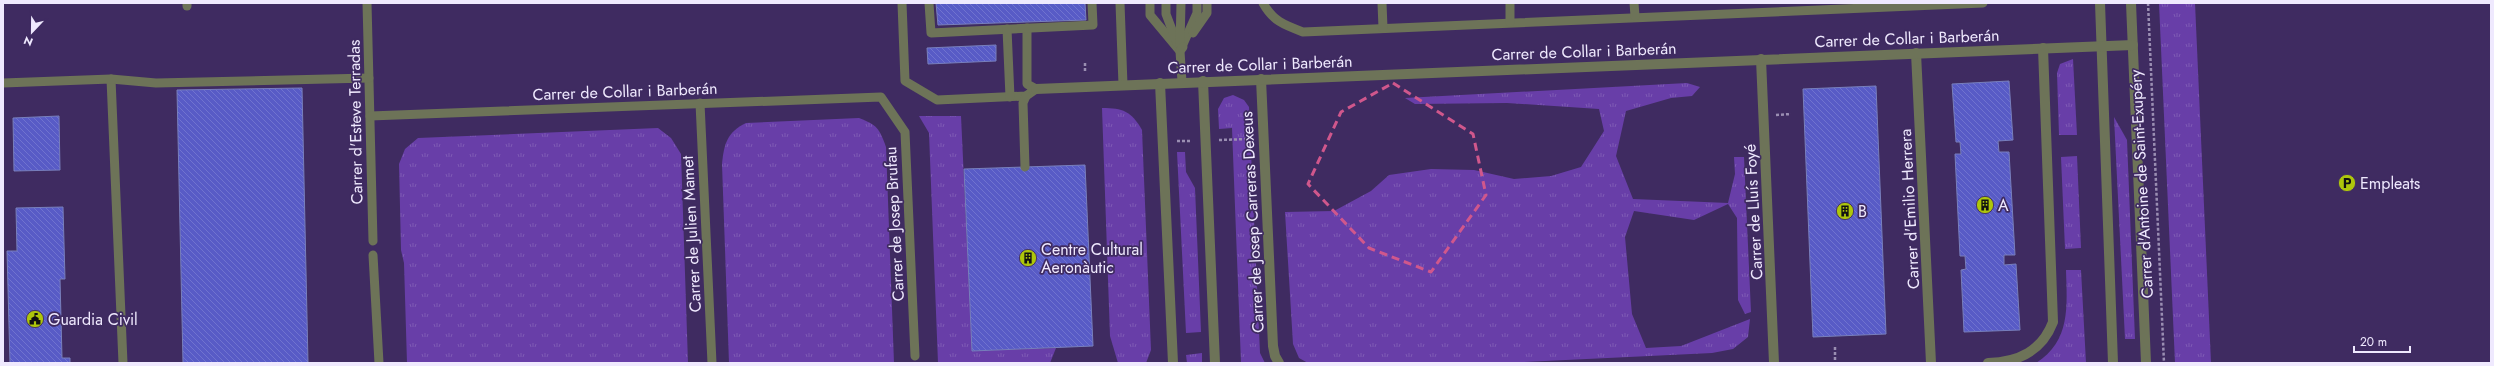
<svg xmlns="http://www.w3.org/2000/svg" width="2494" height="366" viewBox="0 0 2494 366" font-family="Jost,sans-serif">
<defs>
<pattern id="grass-tufts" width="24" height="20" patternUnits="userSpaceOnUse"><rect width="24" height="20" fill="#683ea8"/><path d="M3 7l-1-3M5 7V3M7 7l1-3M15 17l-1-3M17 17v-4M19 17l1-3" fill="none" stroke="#7e5ab5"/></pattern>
<pattern id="building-back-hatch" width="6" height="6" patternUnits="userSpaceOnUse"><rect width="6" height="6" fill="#585bc6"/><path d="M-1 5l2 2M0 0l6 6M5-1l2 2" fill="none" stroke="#7073cf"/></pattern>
</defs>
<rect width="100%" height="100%" fill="#3f2b61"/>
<g fill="url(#grass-tufts)">
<polygon points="2159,3 2195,3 2211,363 2175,363"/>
<polygon points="2073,59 2077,135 2059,135 2057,73 2060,64"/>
<polygon points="1687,83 1700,87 1692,96 1671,98 1626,111 1616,156 1633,199 1728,203 1735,174 1734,157 1744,157 1751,312 1745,314 1738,300 1737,218 1728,204 1694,220 1634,211 1625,237 1632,314 1646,348 1681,346 1750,319 1748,337 1733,349 1712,353 1504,363 1308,363 1299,358 1293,344 1285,212 1334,211 1371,191 1389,175 1431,169 1474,170 1514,179 1551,176 1581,167 1604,131 1599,109 1507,103 1415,104 1405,98"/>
<polygon points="1233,95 1244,100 1249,107 1260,353 1265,363 1241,363 1232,128 1219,129 1218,109 1224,98"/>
<path d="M1102 108C1123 108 1131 111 1142 130L1151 350 1146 363H1118L1110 336Z"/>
<polygon points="919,116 961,116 972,351 1056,348 1050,363 938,363 929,133"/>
<polygon points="2114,117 2127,140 2135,339 2125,339"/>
<path d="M859 118C877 125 879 128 886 147L894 363H729L722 164C724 144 727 132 746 123Z"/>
<polygon points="658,128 671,138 681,154 688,363 407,363 404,263 401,250 399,164 405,149 418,138"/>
<polygon points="1177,152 1185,152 1186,172 1195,188 1201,332 1186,333"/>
<polygon points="2077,156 2081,248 2065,249 2061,157"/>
<path d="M2066 270H2081L2086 363H2036C2071 341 2067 306 2066 270Z"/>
<polygon points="1202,353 1202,363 1187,363 1186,355"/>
</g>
<g fill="url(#building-back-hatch)" stroke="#787fbc">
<polygon points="936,3 1085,3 1086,20 938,25"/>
<polygon points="996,45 996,61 928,64 927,48"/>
<polygon points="2009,81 2013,140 1998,141 1999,152 2009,152 2015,255 2004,255 2004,265 2016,264 2020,330 1964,332 1961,270 1966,269 1965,256 1960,256 1955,154 1961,154 1960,142 1956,142 1952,84"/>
<polygon points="1876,86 1886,334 1813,337 1803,89"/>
<polygon points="302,88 308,363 183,363 177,90"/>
<polygon points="59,116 60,170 14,171 13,118"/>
<polygon points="1085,165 1093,346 972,351 964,169"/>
<polygon points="63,207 65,279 60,279 62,358 70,358 70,363 10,363 7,251 17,251 16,208"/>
</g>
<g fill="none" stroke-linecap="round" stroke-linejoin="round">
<g stroke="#9a8eb2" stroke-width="2.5" stroke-dasharray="3 2" stroke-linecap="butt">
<polyline points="2148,3 2164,363"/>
<polyline points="1085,63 1085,73"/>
<polyline points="1776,115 1791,114"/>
<polyline points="1219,140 1250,139"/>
<polyline points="1177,141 1192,141"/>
<polyline points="1835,347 1835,363"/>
</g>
<g stroke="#6d7358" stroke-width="9">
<polyline points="187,3 187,6"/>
<polyline points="367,3 373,241"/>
<polyline points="902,3 905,81 937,100 1026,96 1036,89 1027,84 1027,28"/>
<polyline points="929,3 931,33 1093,25 1092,3"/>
<polyline points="1120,3 1123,85"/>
<polyline points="1150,3 1150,15 1180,51 1197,13 1197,3"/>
<polyline points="1166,3 1166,14 1177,43"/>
<path d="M1263 3C1273 21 1284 25 1303 32L1983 3"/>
<polyline points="1382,3 1383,28"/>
<polyline points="1510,3 1510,22"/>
<polyline points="1634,3 1635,16"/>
<polyline points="1007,29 1010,97"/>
<polyline points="1193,33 1207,13 1207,3"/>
<polyline points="1180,45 1181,3"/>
<polyline points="111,79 123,363"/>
<polyline points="1182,82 1180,51 1183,47"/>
<polyline points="3,83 111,79 156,83 369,78"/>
<polyline points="700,103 712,363"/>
<polyline points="370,116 881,97 905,132 915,356"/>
<polyline points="1025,167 1023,103 1026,96"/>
<polyline points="373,255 379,363"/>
</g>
<g stroke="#6d7358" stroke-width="10">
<polyline points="2100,3 2113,363"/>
<polyline points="2131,3 2146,363"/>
<polyline points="1916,53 1931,363"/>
<polyline points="1761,59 1774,363"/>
<polyline points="1261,79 1273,346 1275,356 1279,363"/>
<polyline points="1203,81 1215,363"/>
<polyline points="1160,83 1173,363"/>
<polyline points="1036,89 2133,45"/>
<path d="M1988 363C2019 362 2042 351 2053 322L2043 48"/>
</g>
</g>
<path fill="none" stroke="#d0578c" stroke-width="3" stroke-dasharray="8 5" stroke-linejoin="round" d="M1393 83 1473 134 1486 195 1431 272 1369 248 1308 184 1341 112Z"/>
<defs>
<symbol id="parking-disc" viewBox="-11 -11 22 22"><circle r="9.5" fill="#aec60b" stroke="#3f2b61"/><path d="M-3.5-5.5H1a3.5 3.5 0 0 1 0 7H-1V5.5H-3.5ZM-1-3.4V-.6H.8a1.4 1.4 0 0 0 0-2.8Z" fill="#111"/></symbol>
<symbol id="building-disc" viewBox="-11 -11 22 22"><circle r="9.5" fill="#aec60b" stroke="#3f2b61"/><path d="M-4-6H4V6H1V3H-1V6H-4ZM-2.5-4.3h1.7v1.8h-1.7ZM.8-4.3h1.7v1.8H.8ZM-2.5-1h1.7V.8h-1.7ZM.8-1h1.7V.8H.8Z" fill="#111"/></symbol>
<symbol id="civic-disc" viewBox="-11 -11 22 22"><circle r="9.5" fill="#aec60b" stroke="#3f2b61"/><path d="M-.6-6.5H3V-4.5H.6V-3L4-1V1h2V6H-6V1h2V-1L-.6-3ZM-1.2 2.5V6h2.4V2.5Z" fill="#111"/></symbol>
</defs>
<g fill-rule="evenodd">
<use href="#parking-disc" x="2337" y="173" width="20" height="20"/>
<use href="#building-disc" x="1975" y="195" width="20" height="20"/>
<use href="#building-disc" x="1835" y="201" width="20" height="20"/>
<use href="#building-disc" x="1018" y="248" width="20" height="20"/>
<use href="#civic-disc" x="25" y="309" width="20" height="20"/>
</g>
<g text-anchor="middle" stroke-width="3.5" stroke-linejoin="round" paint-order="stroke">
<g font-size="16" fill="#efe9fe" stroke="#3f2b61">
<text transform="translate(1907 38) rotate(-2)" y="6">Carrer de Collar i Barberán</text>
<text transform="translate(1584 51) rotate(-2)" y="6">Carrer de Collar i Barberán</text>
<text transform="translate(1260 64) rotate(-2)" y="6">Carrer de Collar i Barberán</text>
<text transform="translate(625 91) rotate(-2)" y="6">Carrer de Collar i Barberán</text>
<text transform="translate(355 122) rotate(-91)" y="6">Carrer d'Esteve Terradas</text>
<text transform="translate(2141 184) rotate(-93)" y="6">Carrer d'Antoine de Saint-Exupéry</text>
<text transform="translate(1909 209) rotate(-93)" y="6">Carrer d'Emilio Herrera</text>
<text transform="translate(1753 212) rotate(-93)" y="6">Carrer de Lluís Foyé</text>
<text transform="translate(1252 222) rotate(-93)" y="6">Carrer de Josep Carreras Dexeus</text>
<text transform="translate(894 224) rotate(-93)" y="6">Carrer de Josep Brufau</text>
<text transform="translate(691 234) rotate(-93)" y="6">Carrer de Julien Mamet</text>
</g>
<g font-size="16" fill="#efe9fe" stroke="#3f2b61" text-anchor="start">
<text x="2360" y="189">Empleats</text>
<text x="1998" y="211">A</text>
<text x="1858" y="217">B</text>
<text x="1041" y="255">Centre Cultural<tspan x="1041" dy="18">Aeronàutic</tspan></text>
<text x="48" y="325">Guardia Civil</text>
</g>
</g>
<rect width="2494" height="366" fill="none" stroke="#efe9fe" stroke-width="8"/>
<g transform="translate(32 32) rotate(202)" stroke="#3f2b61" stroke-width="3" paint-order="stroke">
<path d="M0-3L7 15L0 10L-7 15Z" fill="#efe9fe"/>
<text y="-6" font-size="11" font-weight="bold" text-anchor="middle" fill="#efe9fe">N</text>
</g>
<path d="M2354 346v6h56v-6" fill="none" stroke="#efe9fe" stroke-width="2"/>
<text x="2360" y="346" font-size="12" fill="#efe9fe" stroke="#3f2b61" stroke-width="3" paint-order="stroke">20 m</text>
</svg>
